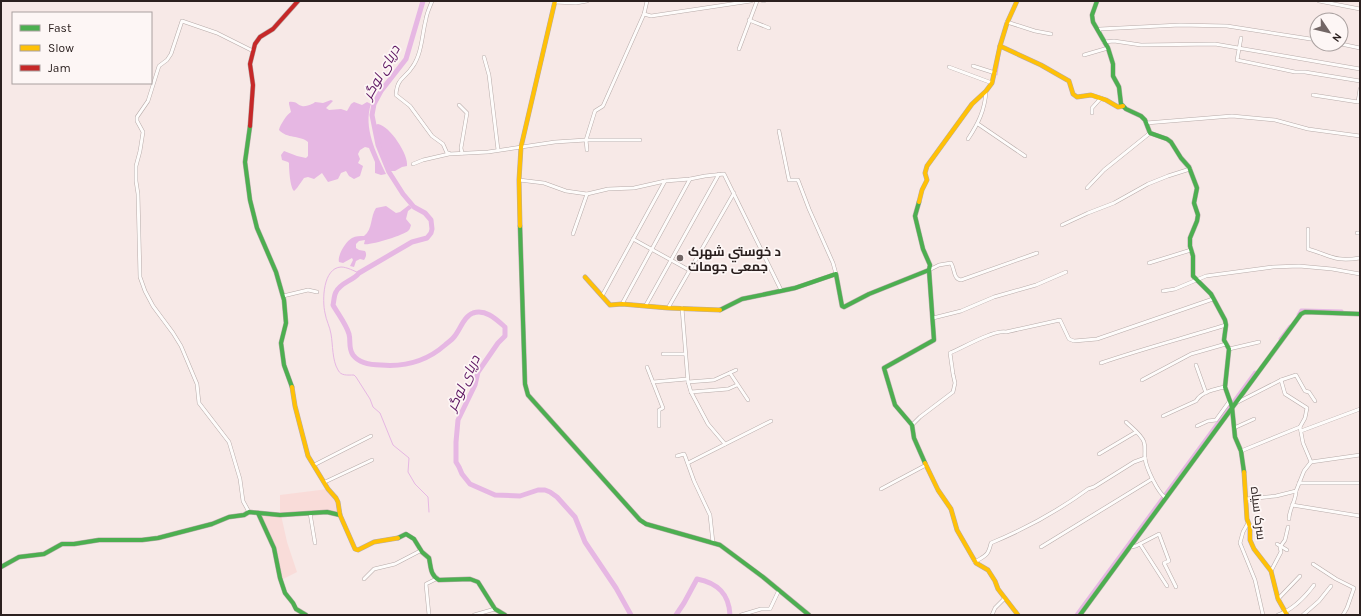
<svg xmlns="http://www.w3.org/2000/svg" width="1361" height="616" viewBox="0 0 1361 616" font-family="Karla,Cairo,sans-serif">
<rect width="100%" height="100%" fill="#f7e9e7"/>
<polygon fill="#f9dcd9" points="328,489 336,498 340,515 335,513 281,515 287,542 297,572 281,580 275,556 258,513 280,514 280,495"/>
<g fill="#e6b7e3">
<path d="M331 100 333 101 326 108 329 110 341 109 347 111 351 104 354 102 362 105 367 102 371 104C363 127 376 153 386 174L381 175 375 173V162L369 148 365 147 360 150 358 154 360 159 358 163 363 166 360 176 354 179 349 176 346 171 341 173 338 179 328 182 322 173 314 179 308 177 304 178 297 188 294 191C290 187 289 169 289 163L288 162 282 160 281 155 284 151 297 156 306 158 308 156V142C300 135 287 139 279 130 280 125 287 114 291 112L289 104V102C297 101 297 105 302 106 306 107 313 104 315 102L323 103Z"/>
<path d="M378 124C390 126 409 155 407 166L402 167 395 171H391C383 156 377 141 375 125Z"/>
<path d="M409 205 412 208 408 211 406 219 411 225C410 228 410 229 408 231 404 235 369 246 364 244L365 240 359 241 356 244V248L359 250 365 251C367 254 366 257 364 260L360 259 356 261 354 267 350 266 353 260 352 258 343 263 339 262C337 256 346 241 352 238 356 236 360 236 364 236 373 229 370 217 376 208L386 206 396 213 400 212Z"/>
</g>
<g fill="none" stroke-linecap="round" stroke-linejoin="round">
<g stroke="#e6b7e3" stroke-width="1">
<polyline points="997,75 1000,54"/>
<path d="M359 273C354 271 347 267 341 267 323 268 322 300 325 313 326 320 330 327 331 334 333 345 332 360 338 370 341 376 347 375 354 375L356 377 370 399 373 407 380 413 393 445 409 458 408 472 415 484 428 497 429 512"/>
</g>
<g stroke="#e6b7e3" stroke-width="3">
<polyline points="1298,315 1301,310 1304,310 1342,311"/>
<polyline points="1280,339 1290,326"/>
<polyline points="1076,615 1255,372"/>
</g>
<g stroke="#e6b7e3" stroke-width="5">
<path d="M423 1 406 59 381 91 374 104 372 115 378 145 389 172 403 194 414 207 425 213 431 220 432 229 431 233 427 238 412 242 359 273C353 281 341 282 336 292 334 295 334 301 333 305 338 314 346 324 349 334 351 341 348 348 353 355 359 363 371 365 381 365 405 367 427 361 445 345 448 342 452 340 454 337 460 330 464 316 473 313 486 309 496 319 505 327V336L498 343 478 372 475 385 458 420 456 442V462L459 467 462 474 470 484 495 495 520 496 538 490H545L550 492 557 497 575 517 585 542 616 588 631 615"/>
<path d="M676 615 684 603 697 579C718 583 729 594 730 615"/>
</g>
<defs>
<g id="street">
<path d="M432 1C430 7 427 12 426 19 422 34 422 53 413 66 405 79 397 77 396 95L410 106 432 136 443 144 447 153H449"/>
<polyline points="647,1 644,14 651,16 751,1"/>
<polyline points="763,1 764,1"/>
<polyline points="1319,1 1360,9"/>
<polyline points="554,2 576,3 587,1"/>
<polyline points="749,20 769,28"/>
<polyline points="1007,22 1035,31 1051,34"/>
<polyline points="1099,31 1100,29 1180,25 1227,26 1317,40"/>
<polyline points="1241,38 1237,60 1295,72 1305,72 1360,81"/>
<polyline points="1104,42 1114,41 1141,45 1215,44 1360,69"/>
<polyline points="1341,44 1360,48"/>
<polyline points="739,49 757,1"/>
<polyline points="1084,55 1108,48"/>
<polyline points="484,57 489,75 498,150"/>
<polyline points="973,66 995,73"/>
<polyline points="949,67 992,83"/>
<polyline points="1313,95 1358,102 1360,89"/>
<polyline points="459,105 467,113 461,148 462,153"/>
<polyline points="1092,113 1092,108 1101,98"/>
<polyline points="1146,123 1232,116 1275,120 1308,129 1360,136"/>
<polyline points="978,124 1025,156"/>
<polyline points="779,131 789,180 798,180 809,209 833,263 836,274"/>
<path d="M968 139C978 124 985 110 986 91"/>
<polyline points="587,150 586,140 595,111 603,106 644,14"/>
<polyline points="413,164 423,160 449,154 488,152 555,142 586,140 640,140"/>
<polyline points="519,180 544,183 566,191 587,194 608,189 634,188 665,181 690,179 705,176 724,174 781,290"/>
<polyline points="1087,188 1104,170 1150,133"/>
<polyline points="1062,225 1088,213 1114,203 1148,184 1168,176 1190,169"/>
<path d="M1308 229V249C1332 256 1334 262 1360 258"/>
<polyline points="1357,233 1360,233"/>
<polyline points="573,234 587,194"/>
<polyline points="633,239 689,270"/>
<polyline points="1149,263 1191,250"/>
<path d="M929 270 939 265 951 263C955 269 953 279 961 280L1037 253"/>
<polyline points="1163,291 1175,289 1206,276 1273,267 1299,266 1332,269 1360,274"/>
<polyline points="283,296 308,290 317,292"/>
<polyline points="602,296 665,181"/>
<polyline points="622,304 690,179"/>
<polyline points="646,305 719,174"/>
<polyline points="668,308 734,193"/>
<polyline points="682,308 688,382 691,392 708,424 725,444"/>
<polyline points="933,318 961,311 994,297 1036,285 1066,272"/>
<polyline points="1229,349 1259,342"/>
<polyline points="663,354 685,354"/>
<path d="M1101 363C1142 349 1184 338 1226 325"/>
<polyline points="1196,365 1206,393"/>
<polyline points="647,367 663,408 659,410 659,426"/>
<polyline points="730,373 748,400"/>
<polyline points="1142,380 1191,354 1226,344"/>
<polyline points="1281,380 1285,394 1307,408 1305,418 1300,427"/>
<polyline points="653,382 687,379"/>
<polyline points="688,382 714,380 736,370"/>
<polyline points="691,392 728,389 737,385"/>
<polyline points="1236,403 1281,380 1296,375 1305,391 1309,392 1315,401"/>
<path d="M1163 416 1196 401C1201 392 1215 389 1225 387"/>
<path d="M1126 422C1132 428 1141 434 1144 442 1146 448 1144 453 1145 458 1146 468 1158 493 1166 498"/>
<path d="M912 425 920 417 953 392 955 383 953 374 950 353C964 347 993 330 1006 332L1060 320 1069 339 1074 341 1097 339 1213 299"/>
<polyline points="1197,426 1208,421 1216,420 1229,402"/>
<polyline points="1234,428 1254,419"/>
<polyline points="1301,431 1360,409"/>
<polyline points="1241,451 1300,427 1303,443 1311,462"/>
<polyline points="1099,454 1136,432"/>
<polyline points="677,456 684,454 685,456 694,481 710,515 713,543"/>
<polyline points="688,463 771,421"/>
<polyline points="314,465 371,436"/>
<polyline points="325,482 372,460"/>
<polyline points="1299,483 1360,483"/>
<polyline points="881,489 926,465"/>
<polyline points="1246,499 1276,496 1296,491 1304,471 1311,462 1360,455"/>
<polyline points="1292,505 1360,516"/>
<polyline points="249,512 243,501 240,479 229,442 199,403 197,384 181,346 173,333 153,306 145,291 140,277 138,194 136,181 136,166 140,151 143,132 137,121 137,117 148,101 159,66 167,60 171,54 182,21 217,33 253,51"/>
<polyline points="310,513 315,543"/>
<path d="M1289 519C1289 509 1296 501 1296 491"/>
<polyline points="1248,523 1243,532 1240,543 1255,580 1263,615"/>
<polyline points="1140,544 1167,586"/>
<polyline points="1277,544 1287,550"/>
<polyline points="1041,547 1152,479"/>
<polyline points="1131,547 1136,546 1159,534 1169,561 1164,563 1176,587"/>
<path d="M975 562C986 555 988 556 991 543 1025 529 1058 511 1088 489L1094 487 1134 462 1145 458"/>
<polyline points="1313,564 1336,579 1354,588 1347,608 1343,615"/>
<polyline points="1271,571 1281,552 1280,547 1285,540 1288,527"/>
<polyline points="364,579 374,569 395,564 420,551"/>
<polyline points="1278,599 1300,576"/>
<polyline points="429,615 426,584 436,579"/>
<polyline points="474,615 495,609"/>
<polyline points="741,615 761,609 770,609 779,590"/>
<polyline points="992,615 995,608 1005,598"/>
<path d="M1278 615C1292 610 1305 597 1314 585"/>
<polyline points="1303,615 1319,601 1331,586"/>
</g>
<g id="fast">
<polyline points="1097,1 1092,15 1093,22 1108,48 1113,64 1113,76 1119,87 1121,104 1126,109 1141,116 1145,120 1150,133 1167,139 1171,142 1181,158 1189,167 1197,188 1194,203 1198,215 1197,221 1190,238 1190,246 1193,256 1193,276 1211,294 1225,320 1226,325 1224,340 1229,349 1225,387 1232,407 1235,437 1241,451 1244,472"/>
<polyline points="250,126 245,162 250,200 257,228 276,272 284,300 286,323 281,343 284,365 292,387"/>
<polyline points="919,202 915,216 923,249 930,265 929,270 934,340 884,368 895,405 912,425 914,438 925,463"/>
<polyline points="520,226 525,384 528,395 640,520 646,524 720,545 763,577 809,615"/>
<polyline points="720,310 742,299 795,288 836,274 842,306 844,307 869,294 929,270"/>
<polyline points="258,513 274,548 280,578 285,593 293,603 296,609 306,615"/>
<path d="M398 538 406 534 414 539 422 552 429 558C431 567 430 575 439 580L470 579 478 582 495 609 505 615"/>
<polyline points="1,567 19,557 44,554 62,544 74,544 99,540 142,540 158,538 212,524 229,517 244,515 249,512 280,515 327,512 340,515"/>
<polyline points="1080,615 1301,314 1305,312 1360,314"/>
</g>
<g id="slow">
<polyline points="1000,46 1041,65 1069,81 1073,94 1077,97 1091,95 1106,100 1118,107 1123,106"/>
<polyline points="919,202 922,190 927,180 925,173 927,166 972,104 986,91 992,83 1000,46 1007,23 1017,1"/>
<polyline points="520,226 519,180 521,147 555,1"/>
<polyline points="585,277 610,305 622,304 668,308 720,310"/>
<polyline points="292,387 295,406 308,456 328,489 336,498 338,502 340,515 355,549 358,550 374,542 398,538"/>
<polyline points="925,463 938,490 951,509 957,530 976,563 988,570 995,581 998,589 1018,615"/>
<polyline points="1244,472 1247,519 1250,527 1250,540 1254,549 1271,571 1278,599 1287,615"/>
</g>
<polyline id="jam" points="250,126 253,85 250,64 255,44 260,37 273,29 298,1"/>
</defs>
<use href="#street" stroke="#b7aba9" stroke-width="4"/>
<use href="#fast" stroke="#b7aba9" stroke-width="5"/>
<use href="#slow" stroke="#b7aba9" stroke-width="5"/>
<use href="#jam" stroke="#b7aba9" stroke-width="5"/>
<use href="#street" stroke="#fefcfb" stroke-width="3"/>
<use href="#fast" stroke="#4caf50" stroke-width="4"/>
<use href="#slow" stroke="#ffc107" stroke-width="4"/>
<use href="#jam" stroke="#c62828" stroke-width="4"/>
</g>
<circle fill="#726665" stroke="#fdf6f5" stroke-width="1.5" cx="680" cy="258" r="4"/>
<g text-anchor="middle" stroke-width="3.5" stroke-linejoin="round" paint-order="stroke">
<g font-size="13" font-weight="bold" fill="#2b201f" stroke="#fdf6f5" text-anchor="start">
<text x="688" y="256">د خوستي شهرک<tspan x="688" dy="15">جمعی جومات</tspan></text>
</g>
<g font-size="13" fill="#2b201f" stroke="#fdf6f5">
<text transform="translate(1259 513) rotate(83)" y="5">سرک سیاه</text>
</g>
<g font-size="14" font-style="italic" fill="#5e1763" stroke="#fdf6f5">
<text transform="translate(381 72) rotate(-60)" y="5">دریای لوگر</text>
<text transform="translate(463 383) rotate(-65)" y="5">دریای لوگر</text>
</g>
</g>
<rect width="1361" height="616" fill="none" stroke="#2b201f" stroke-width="4"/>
<rect x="12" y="12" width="140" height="72" fill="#fdf6f5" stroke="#a9a09f"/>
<rect x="20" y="25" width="20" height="6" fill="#4caf50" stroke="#a9a09f"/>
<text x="48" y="32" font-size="12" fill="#2b201f">Fast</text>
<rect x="20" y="45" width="20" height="6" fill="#ffc107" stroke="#a9a09f"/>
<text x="48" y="52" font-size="12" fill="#2b201f">Slow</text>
<rect x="20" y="65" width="20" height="6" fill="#c62828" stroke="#a9a09f"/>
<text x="48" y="72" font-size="12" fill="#2b201f">Jam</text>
<g transform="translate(1329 32) rotate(125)"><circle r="19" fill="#fdf6f5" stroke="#a9a09f"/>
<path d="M0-3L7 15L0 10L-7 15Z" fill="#726665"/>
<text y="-6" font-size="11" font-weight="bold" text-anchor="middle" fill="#2b201f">N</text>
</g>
</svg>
